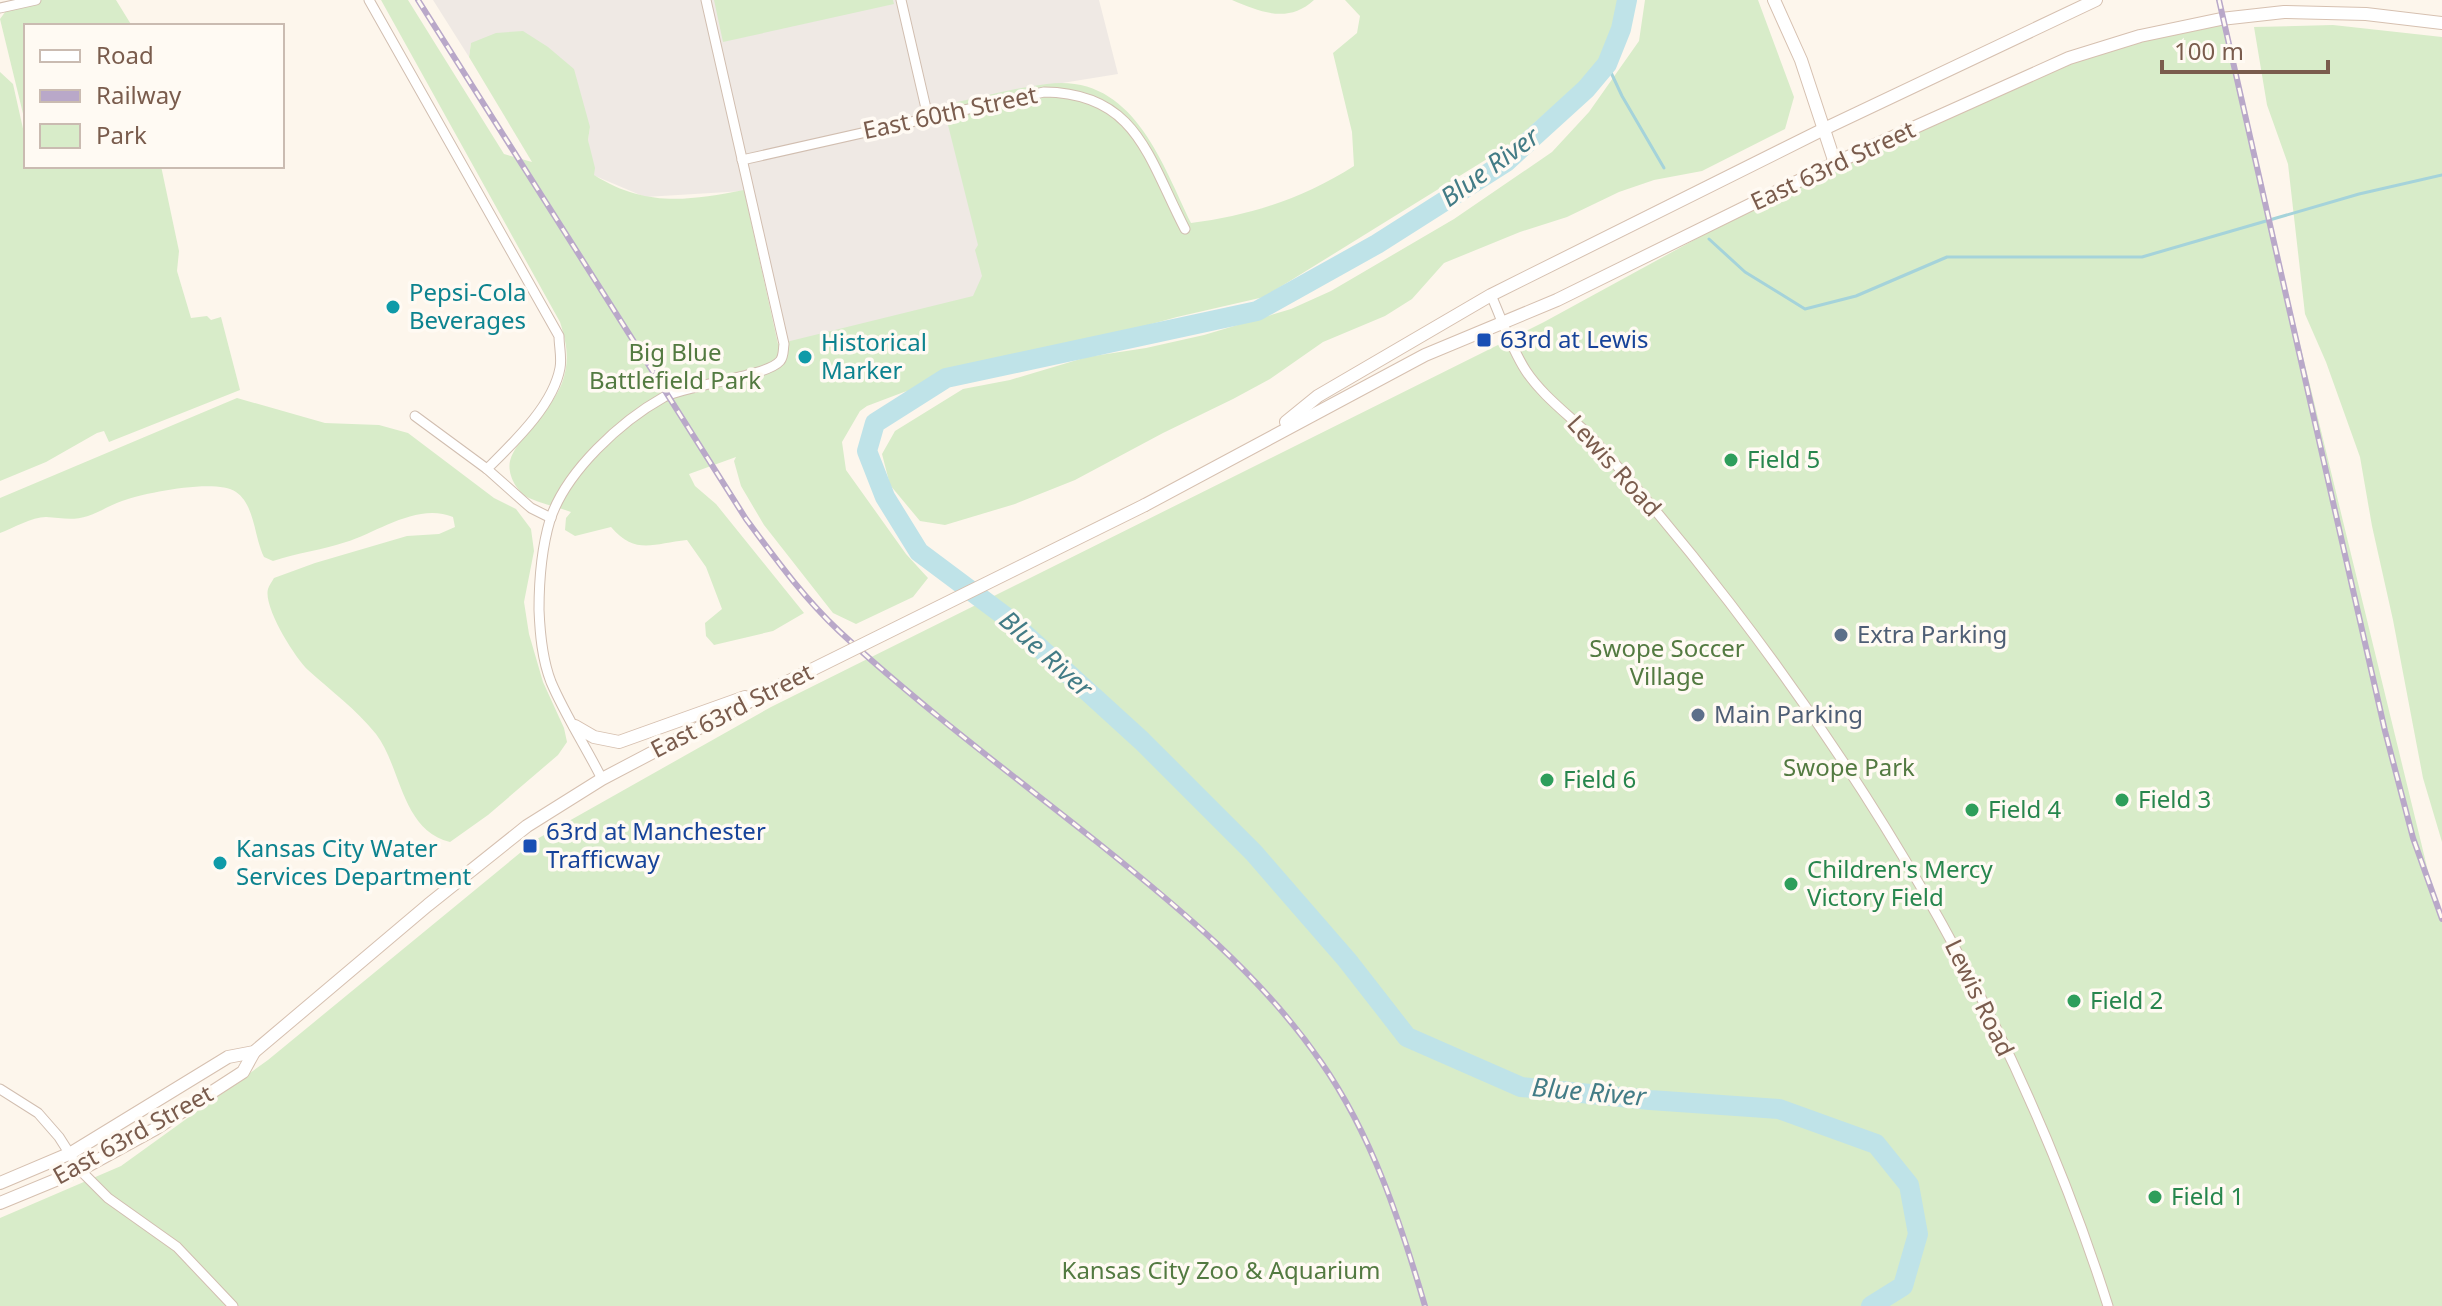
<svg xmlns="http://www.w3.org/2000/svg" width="2442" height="1306" viewBox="0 0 2442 1306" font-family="'Noto Sans',sans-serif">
<rect width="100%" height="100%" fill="#fdf6ec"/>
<polygon fill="#efe9e4" points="433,0 1099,0 1118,74 1056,84 990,294 784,344 744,191 645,197 593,175 588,140 590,127 471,43 469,57"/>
<g fill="#d8ecc9">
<polygon points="14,0 116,0 132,26 26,26 26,126 0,19"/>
<path d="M381 0H408L504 154 532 162 469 57 471 43 496 33 523 31 548 47 574 69 590 127 588 140 595 168 594 175C645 207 687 201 744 190L778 344 973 296 982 276 975 250 978 245 943 105C978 98 1012 88 1047 84 1132 73 1161 161 1191 223 1249 216 1304 198 1354 166L1352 132 1333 53 1357 33 1360 16 1345 0H1628L1630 11 1616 51 1508 146 1264 297 1177 317 904 392 867 406 860 411 842 442 846 470 906 554 928 578 913 597 856 624 833 613 764 525 741 486 734 461 736 457 689 474 695 486 716 504 804 613 773 631 714 645 706 636 705 623 722 609 706 567 687 540C654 543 636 556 611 527L575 536 565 530 566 518 571 512C558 507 542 504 529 498 517 492 507 475 510 461 515 440 552 410 562 383 570 361 567 344 560 322Z"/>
<polygon points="714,0 893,0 894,4 723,42"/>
<path d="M1232 0H1314C1288 24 1261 12 1232 0Z"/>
<polygon points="1645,0 1758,0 1794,97 1785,129 1702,171 1654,180 1619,192 1567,217 1520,232 1444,263 1412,299 1385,316 1323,342 1270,379 1233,399 1163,433 1075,480 1015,504 945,525 920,521 890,485 882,454 895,431 963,389 1010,380 1087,357 1146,348 1204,335 1291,309 1331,291 1454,219 1552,152 1589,112 1639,41"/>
<polygon points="2221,19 2436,904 2442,915 2442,1306 0,1306 0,1218 121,1166 268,1060 537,839 771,707 1544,322 1835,163 2069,58"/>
<polygon points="2333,25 2442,37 2442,842 2423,778 2393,620 2372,526 2360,457 2326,362 2305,314 2288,164 2267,105 2254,27"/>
<polygon points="0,72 13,84 26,142 26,166 161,166 179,251 177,271 191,318 207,316 211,320 221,317 240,390 109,442 104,431 97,433 46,462 0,481"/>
<path d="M237 398 325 423 379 425 408 433 494 498 516 509 531 529 534 551 524 602 529 634 543 682 564 728 567 742 558 755 488 815 450 842C401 830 401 766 376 734 356 709 331 691 308 670 295 658 263 607 268 589 269 585 272 582 274 578L315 563 407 536 439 534 455 527 453 517C418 502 378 532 346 542 322 550 297 553 273 561L264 557C254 537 255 505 236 492 216 478 144 493 122 501 110 505 100 512 88 516 73 521 61 518 46 517 32 517 13 528 0 533V498Z"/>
</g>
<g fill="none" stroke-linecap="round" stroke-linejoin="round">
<g stroke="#a5d3da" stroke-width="3">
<polyline points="1607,64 1622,96 1664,168"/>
<polyline points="1709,239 1745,272 1805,309 1856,296 1947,257 2142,257 2359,194 2442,175"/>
</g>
<polyline stroke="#bfe3e8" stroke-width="20" points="1627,0 1621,29 1607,64 1586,89 1506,162 1377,244 1257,311 946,378 875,423 867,451 885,497 919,552 1006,617 1142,741 1254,853 1347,960 1407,1037 1521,1087 1650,1100 1779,1109 1876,1144 1909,1185 1918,1234 1903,1286 1871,1306"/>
<defs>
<g id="minor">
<path d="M369 0 559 336C559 346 562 358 560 368 553 406 513 443 487 469L531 508 551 518"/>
<polyline points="901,0 928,117"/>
<polyline points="0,8 36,0"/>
<path d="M742 160 1044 92C1137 93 1148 158 1185 229"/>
<path d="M1491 295C1502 320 1511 348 1526 371 1544 398 1572 417 1594 440 1641 492 1686 546 1729 602 1892 814 2027 1050 2108 1306"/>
<polyline points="415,416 487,469"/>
<path d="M602 779C586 747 565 715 551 682 542 659 540 634 539 610 539 581 542 547 550 520 566 471 621 421 664 397 690 384 766 377 780 361 784 356 783 350 784 344L706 0"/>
<polyline points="0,1089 38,1113 59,1137 80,1170 108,1198 177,1247 233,1306"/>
</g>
<g id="secondary">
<polyline points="1774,0 1801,60 1835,163"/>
<polyline points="1286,422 1318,396 1491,295 1824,129 2096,0"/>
<polyline points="1145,505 1425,355 1557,300 1835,163 2069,58 2140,36 2221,19 2284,12 2366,14 2442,23"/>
<polyline points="575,726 594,737 619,742 745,697"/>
<polyline points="0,1183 71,1153 228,1057 254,1052 428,905 527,826 602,779 775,688"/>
<polyline points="0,1203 80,1170 155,1129 243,1072 254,1052"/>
</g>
</defs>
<use href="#minor" stroke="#d1beb0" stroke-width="11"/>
<use href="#secondary" stroke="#d6c0b0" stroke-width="14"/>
<use href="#minor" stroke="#fff" stroke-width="9"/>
<use href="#secondary" stroke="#fff" stroke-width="12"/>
<defs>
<g id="rail">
<path d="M418 0 746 519C775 558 803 597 839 631 920 706 1010 773 1097 842 1178 907 1261 975 1321 1062 1372 1135 1400 1221 1425 1306"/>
<polyline points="2219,0 2385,731 2413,838 2442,919"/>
</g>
</defs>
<use href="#rail" stroke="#b9a8c9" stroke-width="6"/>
<use href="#rail" stroke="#fffaf3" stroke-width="3" stroke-dasharray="9" stroke-linecap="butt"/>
<defs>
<polyline id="secondary-bridge" points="775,688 1145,505"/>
</defs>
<use href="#secondary-bridge" stroke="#d6c0b0" stroke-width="14" stroke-linecap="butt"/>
<use href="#secondary-bridge" stroke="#fff" stroke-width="12"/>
</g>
<g fill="#0f9aa8" stroke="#fffaf3" stroke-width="3">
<circle cx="393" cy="307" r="8"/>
<circle cx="805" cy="357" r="8"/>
<circle cx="220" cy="863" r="8"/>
</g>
<g fill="#1a4fb4" stroke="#fffaf3" stroke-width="3">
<rect x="1476" y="332" width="16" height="16" rx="4"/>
<rect x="522" y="838" width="16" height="16" rx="4"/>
</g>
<g fill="#2e9e5b" stroke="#fffaf3" stroke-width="3">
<circle cx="1731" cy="460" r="8"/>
<circle cx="1547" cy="780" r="8"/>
<circle cx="2122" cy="800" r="8"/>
<circle cx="1972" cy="810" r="8"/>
<circle cx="1791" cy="884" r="8"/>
<circle cx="2074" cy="1001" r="8"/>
<circle cx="2155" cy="1197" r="8"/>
</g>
<g fill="#5c6f8a" stroke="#fffaf3" stroke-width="3">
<circle cx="1841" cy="635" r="8"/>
<circle cx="1698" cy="715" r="8"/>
</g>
<g text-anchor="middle" stroke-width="7" stroke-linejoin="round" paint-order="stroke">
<g font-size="24" fill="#7a5c4d" stroke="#fffaf3">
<text transform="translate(950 113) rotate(-12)" y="8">East 60th Street</text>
<text transform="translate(1833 166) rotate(-25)" y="8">East 63rd Street</text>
<text transform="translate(1614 466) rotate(48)" y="8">Lewis Road</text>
<text transform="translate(732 711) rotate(-27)" y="8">East 63rd Street</text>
<text transform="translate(1979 998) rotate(64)" y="8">Lewis Road</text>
<text transform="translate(133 1135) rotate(-29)" y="8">East 63rd Street</text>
</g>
<g font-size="24" fill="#0d838f" stroke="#fffaf3" text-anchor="start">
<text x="409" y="301">Pepsi-Cola<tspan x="409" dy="28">Beverages</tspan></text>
<text x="821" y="351">Historical<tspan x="821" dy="28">Marker</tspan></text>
<text x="236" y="857">Kansas City Water<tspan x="236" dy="28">Services Department</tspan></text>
</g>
<g font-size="24" fill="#164399" stroke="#fffaf3" text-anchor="start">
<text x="1500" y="348">63rd at Lewis</text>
<text x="546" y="840">63rd at Manchester<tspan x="546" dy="28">Trafficway</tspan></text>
</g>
<g font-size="24" fill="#537a41" stroke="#fffaf3">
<text x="675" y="361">Big Blue<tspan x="675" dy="28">Battlefield Park</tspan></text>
<text x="1667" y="657">Swope Soccer<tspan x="1667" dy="28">Village</tspan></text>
<text x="1849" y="776">Swope Park</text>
<text x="1221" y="1279">Kansas City Zoo &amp; Aquarium</text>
</g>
<g font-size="24" fill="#27864d" stroke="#fffaf3" text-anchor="start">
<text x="1747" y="468">Field 5</text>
<text x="1563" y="788">Field 6</text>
<text x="2138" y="808">Field 3</text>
<text x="1988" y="818">Field 4</text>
<text x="1807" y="878">Children's Mercy<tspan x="1807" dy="28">Victory Field</tspan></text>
<text x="2090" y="1009">Field 2</text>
<text x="2171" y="1205">Field 1</text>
</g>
<g font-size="24" fill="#4e5e75" stroke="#fffaf3" text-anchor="start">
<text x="1857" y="643">Extra Parking</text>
<text x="1714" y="723">Main Parking</text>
</g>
<g font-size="26" font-style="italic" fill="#437c86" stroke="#fffaf3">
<text transform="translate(1490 167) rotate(-36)" y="9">Blue River</text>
<text transform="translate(1046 654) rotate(42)" y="9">Blue River</text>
<text transform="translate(1589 1092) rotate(5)" y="9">Blue River</text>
</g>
</g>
<rect x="24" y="24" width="260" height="144" fill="#fffaf3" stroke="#cabbb1" stroke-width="2"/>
<rect x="40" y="50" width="40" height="12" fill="#ffffff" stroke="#cabbb1" stroke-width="2"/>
<text x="96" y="64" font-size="24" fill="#7a5c4d">Road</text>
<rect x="40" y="90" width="40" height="12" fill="#b9a8c9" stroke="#cabbb1" stroke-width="2"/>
<text x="96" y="104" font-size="24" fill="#7a5c4d">Railway</text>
<rect x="40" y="124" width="40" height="24" fill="#d8ecc9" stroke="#cabbb1" stroke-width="2"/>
<text x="96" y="144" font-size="24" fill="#7a5c4d">Park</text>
<path d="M2162 60v12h166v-12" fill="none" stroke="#7a5c4d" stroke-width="4"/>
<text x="2174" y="60" font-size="24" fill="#7a5c4d" stroke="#fffaf3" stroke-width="6" paint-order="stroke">100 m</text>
</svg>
